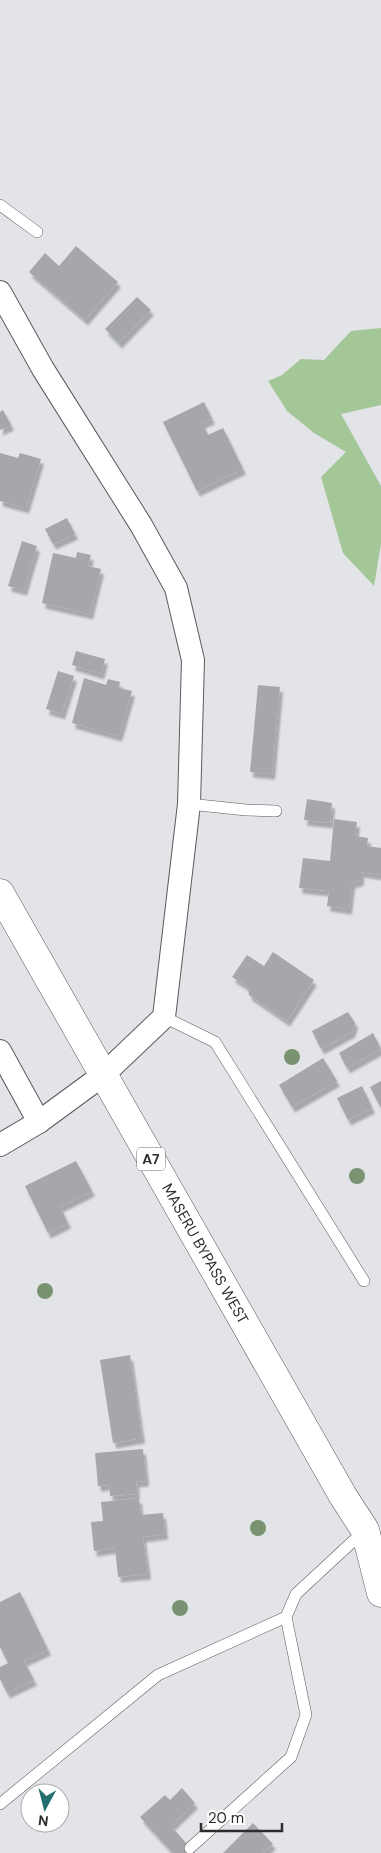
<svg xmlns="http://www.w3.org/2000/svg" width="381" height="1853" viewBox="0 0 381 1853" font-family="'DM Sans',sans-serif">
<defs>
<filter id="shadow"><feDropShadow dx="3" dy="5.5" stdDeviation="1" flood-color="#0004"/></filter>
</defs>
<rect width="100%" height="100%" fill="#e2e4e8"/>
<polygon fill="#a4c798" points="381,328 381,405 341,414 381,486 381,544 374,586 343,553 321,477 346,452 314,433 287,411 268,381 282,375 301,359 324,360 351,331"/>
<g fill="#a5a7ab" filter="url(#shadow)">
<polygon points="76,246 118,282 85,320 29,272 45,253 59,266"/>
<polygon points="137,297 151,310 119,343 105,329"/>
<polygon points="204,402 212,419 202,423 208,435 223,428 243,469 197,491 163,422"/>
<polygon points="3,410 11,425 0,430 0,412"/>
<polygon points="0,453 18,458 20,453 41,459 26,508 0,501"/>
<polygon points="67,518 75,534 53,544 45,529"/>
<polygon points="22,541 37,546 24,590 8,586"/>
<polygon points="77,552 91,555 88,566 101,569 90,614 42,603 53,553 76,558"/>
<polygon points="76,651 105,659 101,674 72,665"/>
<polygon points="58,671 74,676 62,714 46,709"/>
<polygon points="84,678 106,685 108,679 120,682 119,688 132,691 119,736 72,723"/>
<polygon points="258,685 280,687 272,774 250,772"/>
<polygon points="307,799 332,803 330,823 304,820"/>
<polygon points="334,819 357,822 355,836 368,838 367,846 381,848 381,875 361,872 361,880 352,883 349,909 327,906 329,891 299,888 303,858 330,861"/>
<polygon points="273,952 314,980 287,1021 249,995 248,987 232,977 247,955 264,966"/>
<polygon points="348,1012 355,1023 352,1032 321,1049 312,1031"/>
<polygon points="373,1033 381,1049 347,1068 339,1053"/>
<polygon points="323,1058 337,1081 292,1107 279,1085"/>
<polygon points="381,1081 381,1108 370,1087"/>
<polygon points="362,1086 372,1108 348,1120 337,1098"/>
<polygon points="76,1161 92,1191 60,1207 68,1223 48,1233 25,1186"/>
<polygon points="130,1355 142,1438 113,1443 100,1360"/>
<polygon points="143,1449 146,1481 136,1482 137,1494 110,1496 109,1485 98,1486 95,1453"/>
<polygon points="139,1498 141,1515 163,1513 165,1534 143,1537 148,1574 118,1577 115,1548 94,1551 91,1522 103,1521 101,1502"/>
<polygon points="20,1592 48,1650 24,1661 34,1680 7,1693 0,1679 0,1667 8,1663 0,1647 0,1602"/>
<polygon points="182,1788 195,1803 171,1826 195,1853 173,1853 140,1817 165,1795 170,1800"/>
<polygon points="253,1823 273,1844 263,1853 223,1853"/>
</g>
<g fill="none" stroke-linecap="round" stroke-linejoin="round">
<defs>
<g id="lane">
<polyline points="0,205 37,232"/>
<polyline points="189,804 246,810 276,811"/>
<polyline points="164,1017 215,1042 364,1281"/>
<polyline points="0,1804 158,1675 286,1617"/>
<polyline points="190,1848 291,1757 306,1715 286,1617 296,1594 364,1531"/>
</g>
<g id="street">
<polyline points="0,292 43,369 141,525 176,588 193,660 189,804 164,1017 103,1075 39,1122 0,1145"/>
<polyline points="0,1051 39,1122"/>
</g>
<g id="primary">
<path id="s1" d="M0 893 343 1496 365 1530 381 1593"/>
</g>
</defs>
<use href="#lane" stroke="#595b5e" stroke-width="12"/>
<use href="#street" stroke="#595b5e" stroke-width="24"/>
<use href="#primary" stroke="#595b5e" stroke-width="29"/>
<use href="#lane" stroke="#fff" stroke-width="11"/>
<use href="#street" stroke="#fff" stroke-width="22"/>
<use href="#primary" stroke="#fff" stroke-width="28"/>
</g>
<g fill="#799371">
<circle cx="292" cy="1057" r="8"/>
<circle cx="357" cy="1176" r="8"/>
<circle cx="45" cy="1291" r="8"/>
<circle cx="258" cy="1528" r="8"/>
<circle cx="180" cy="1608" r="8"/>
</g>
<g text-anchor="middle" stroke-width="4" stroke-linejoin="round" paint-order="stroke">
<rect fill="#fff" stroke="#6b6c6d" stroke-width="1" x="137" y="1147.5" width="28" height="23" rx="4"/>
<g font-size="14" font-weight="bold" fill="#2c2d2e">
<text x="151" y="1164">A7</text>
</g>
<g font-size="15" fill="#2c2d2e" stroke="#fff">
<text dy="5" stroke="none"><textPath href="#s1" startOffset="415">MASERU BYPASS WEST</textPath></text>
</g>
</g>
<g transform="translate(45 1808) rotate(187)"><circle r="24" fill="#ffffff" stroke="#ababab"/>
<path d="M0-4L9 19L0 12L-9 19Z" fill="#236e6e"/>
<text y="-8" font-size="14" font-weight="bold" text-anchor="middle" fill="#2c2d2e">N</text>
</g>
<path d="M201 1823v8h81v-8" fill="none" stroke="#2c2d2e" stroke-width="2.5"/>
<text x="208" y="1823" font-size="15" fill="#2c2d2e" stroke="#ffffff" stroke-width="4" paint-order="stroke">20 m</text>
</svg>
